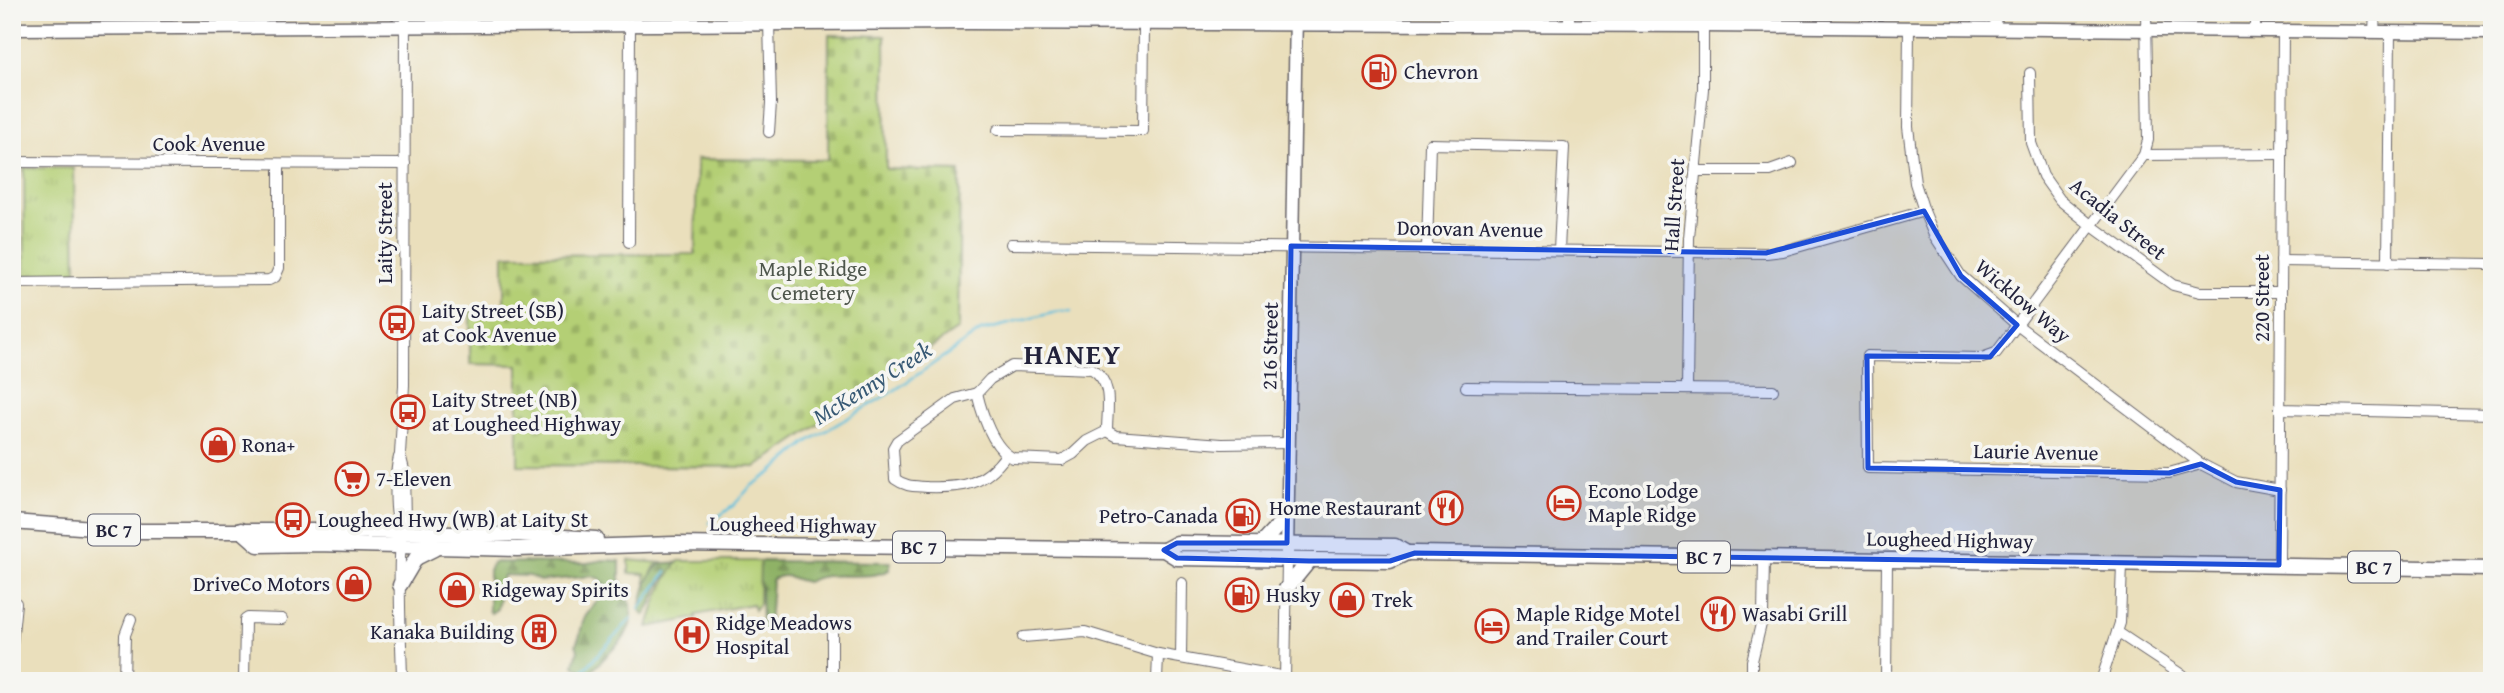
<svg xmlns="http://www.w3.org/2000/svg" width="2504" height="693" viewBox="0 0 2504 693" font-family="'Gentium Book Plus',serif">
<defs>
<pattern id="forest-firs" width="22" height="20" patternUnits="userSpaceOnUse" patternTransform="scale(1.75)"><rect width="22" height="20" fill="#8fb266"/><path d="M5 1l3.5 6h-7zM16 11l3.5 6h-7z" fill="#749055"/></pattern>
<pattern id="cemetery-stones" width="16" height="16" patternUnits="userSpaceOnUse" patternTransform="scale(1.75)"><rect width="16" height="16" fill="#b4cf74"/><path d="M2 7V4a2 2 0 0 1 4 0v3zM10 15v-3a2 2 0 0 1 4 0v3z" fill="#9ab165"/></pattern>
<pattern id="park-tufts" width="24" height="20" patternUnits="userSpaceOnUse" patternTransform="scale(1.75)"><rect width="24" height="20" fill="#b4cf74"/><path d="M3 7l-1-3M5 7V3M7 7l1-3M15 17l-1-3M17 17v-4M19 17l1-3" fill="none" stroke="#9ab165"/></pattern>
</defs>
<rect width="100%" height="100%" fill="#f6f6f2"/>
<filter id="ink" filterUnits="userSpaceOnUse"><feTurbulence type="fractalNoise" baseFrequency=".0143" numOctaves="2"/><feDisplacementMap in="SourceGraphic" scale="14" xChannelSelector="R" yChannelSelector="G"/><feConvolveMatrix kernelMatrix="1 2 1 2 8 2 1 2 1" color-interpolation-filters="sRGB"/></filter>
<filter id="wash" filterUnits="userSpaceOnUse"><feTurbulence type="fractalNoise" baseFrequency=".00686" numOctaves="4" result="noise"/><feDisplacementMap in="SourceGraphic" scale="28" xChannelSelector="R" yChannelSelector="G"/><feGaussianBlur stdDeviation="1.57" result="paint"/><feColorMatrix in="noise" values="0 0 0 0 0 0 0 0 0 0 0 0 0 0 0 0 0 1.4 0 .05"/><feComposite in="paint" operator="in"/></filter>
<g filter="url(#wash)">
<rect width="100%" height="100%" fill="#eadfbc"/>
<polygon fill="#b4cf74" stroke="#6b7858" stroke-width="2" points="629,560 662,563 655,566 646,585 645,574 629,573"/>
<g fill="url(#forest-firs)" stroke="#586a50" stroke-width="2">
<path d="M604 560 620 561V579L631 605 632 621 624 638 588 675 574 665 578 650 576 644C583 632 580 626 584 619 591 606 608 595 601 579L591 576 540 581 530 576 503 575 497 609 491 613 489 610V570L493 562 587 563Z"/>
<path d="M761 561 891 562 889 570C863 583 832 568 807 582 793 580 785 571 772 580L769 627 766 631 762 630 761 588 757 578 667 575C655 586 655 604 644 615L640 610C643 594 647 572 662 563Z"/>
</g>
<polygon fill="url(#cemetery-stones)" stroke="#6b7858" stroke-width="2" points="829,35 885,36 886,169 960,171 958,329 756,467 518,465 518,365 470,364 470,311 504,310 504,255 695,254 697,159 828,160"/>
<g fill="url(#park-tufts)" stroke="#6b7858" stroke-width="2">
<polygon points="24,168 74,168 76,276 25,276"/>
<path d="M679 561H760L759 604 754 610 752 604 696 615V618L648 627C655 603 662 580 679 561Z"/>
</g>
<g fill="none" stroke-linecap="round" stroke-linejoin="round">
<g stroke="#5fbfdd" stroke-width="2.5">
<polyline points="710,523 734,505 751,486 771,473 807,442 895,390 981,331 1060,311 1071,311"/>
<polyline points="639,609 667,571"/>
<polyline points="581,673 631,619"/>
<polyline points="574,681 575,680"/>
</g>
</g>
</g>
<g filter="url(#ink)">
<g fill="none" stroke-linecap="round" stroke-linejoin="round">
<defs>
<g id="minor">
<polyline points="2146,12 2148,140 2144,155 1996,353 1982,358 1867,356 1868,468 2169,473 2201,464"/>
<polyline points="769,22 771,103 769,132"/>
<polyline points="527,25 527,12"/>
<polyline points="1569,25 1569,12"/>
<polyline points="1909,27 1908,127 1915,183 1924,211 1934,235 1961,276 2017,325 2201,464 2236,482 2280,490"/>
<polyline points="1995,28 1996,12"/>
<polyline points="2255,30 2255,12"/>
<polyline points="2374,32 2375,12"/>
<polyline points="2030,73 2031,143 2043,176 2060,200 2092,226 2173,285 2200,292 2281,292"/>
<polyline points="998,130 1143,131 1144,24"/>
<polyline points="2144,155 2282,154"/>
<polyline points="12,162 405,164"/>
<polyline points="1696,171 1770,171 1792,163"/>
<polyline points="629,242 630,24"/>
<polyline points="1011,244 1766,253 1783,251 1924,211"/>
<polyline points="1427,248 1430,144 1564,147 1559,250"/>
<polyline points="2281,261 2492,264"/>
<polyline points="2388,263 2390,32"/>
<polyline points="12,283 269,280 275,277 279,268 279,164"/>
<polyline points="1466,387 1773,390"/>
<polyline points="1687,389 1689,238 1703,89 1703,26"/>
<path d="M977 393C982 414 993 449 1013 458L1062 460 1073 454 1087 441 1107 431 1116 436 1222 444 1287 443"/>
<path d="M977 393 955 399 897 441 893 448 895 479C906 487 914 486 927 487 962 488 984 486 1006 455"/>
<path d="M977 393 990 379 1012 366 1092 369C1114 383 1107 408 1107 431"/>
<polyline points="2280,409 2492,414"/>
<path d="M399 457C395 471 393 516 401 528"/>
<polyline points="2279,565 2283,31"/>
<polyline points="2117,632 2191,681"/>
<polyline points="1023,637 1085,632 1158,654 1286,677"/>
<polyline points="12,644 16,603"/>
<polyline points="1181,657 1182,583"/>
<polyline points="1285,680 1287,560"/>
<polyline points="124,681 125,635 131,619"/>
<polyline points="244,681 245,620 248,618 282,619"/>
<path d="M402 681C402 656 395 536 405 523L404 470 400 454 404 385 405 12"/>
<polyline points="832,681 832,629"/>
<polyline points="1157,681 1158,654"/>
<polyline points="1752,681 1752,661 1763,616 1764,558"/>
<polyline points="1886,681 1887,560"/>
<polyline points="2101,681 2120,623 2122,564"/>
</g>
<g id="major">
<polyline points="12,29 969,23 1703,26 2492,33"/>
<polyline points="1287,553 1296,12"/>
</g>
<g id="highway">
<polyline points="12,522 134,531 363,531 482,535 517,534 596,539"/>
<polyline points="241,530 258,545 316,544 517,549 674,544 1164,550 1177,558 1390,561 1407,553 1415,553 2492,569"/>
<polyline points="1262,543 1287,516"/>
<polyline points="1164,550 1177,543 1395,546 1407,553"/>
<polyline points="400,585 416,558 434,549"/>
<polyline points="1286,589 1309,561"/>
</g>
</defs>
<use href="#minor" stroke="#686468" stroke-width="12"/>
<use href="#major" stroke="#686468" stroke-width="15"/>
<use href="#highway" stroke="#686468" stroke-width="17"/>
<use href="#minor" stroke="#fff" stroke-width="10"/>
<use href="#major" stroke="#fff" stroke-width="12"/>
<use href="#highway" stroke="#fff" stroke-width="14"/>
</g>
</g>
<path fill="#1d4ed8" fill-opacity="0.2" stroke="#1d4ed8" stroke-width="5" stroke-linejoin="round" d="M1924 211 1961 276 2017 325 1990 357 1867 356 1868 468 2169 473 2201 464 2236 482 2280 490 2279 565 1415 553 1390 561H1309L1177 558 1164 550 1177 543H1287L1291 246 1766 253Z"/>
<defs>
<symbol id="fuel-ring" viewBox="-11 -11 22 22"><circle r="9.5" fill="#f6f6f2" stroke="#c8321e" stroke-width="1.5"/><path d="M-5.5-6h7V0h2V4h1.3V-2.5L3-4.5l.8-.8L6-3V5H2.5V1h-1V6h-7ZM-4.2-4.7v3.2H.2V-4.7Z" fill="#c8321e"/></symbol>
<symbol id="bus-ring" viewBox="-11 -11 22 22"><circle r="9.5" fill="#f6f6f2" stroke="#c8321e" stroke-width="1.5"/><path d="M-5-6H5V4H4V6H2V4H-2V6H-4V4H-5ZM-3.5-4V0h7V-4ZM-3.5 1.2v1.5H-2V1.2ZM2 1.2v1.5H3.5V1.2Z" fill="#c8321e"/></symbol>
<symbol id="shop-ring" viewBox="-11 -11 22 22"><circle r="9.5" fill="#f6f6f2" stroke="#c8321e" stroke-width="1.5"/><path d="M-5-2.5h2.3a2.7 3.5 0 0 1 5.4 0H5L5.5 6h-11ZM-1.5-2.5h3a1.5 2.3 0 0 0-3 0Z" fill="#c8321e"/></symbol>
<symbol id="supermarket-ring" viewBox="-11 -11 22 22"><circle r="9.5" fill="#f6f6f2" stroke="#c8321e" stroke-width="1.5"/><path d="M-6-5.5h2.5l.6 2H6L4.5 2H-2.5L-4.4-4H-6ZM-1.5 3.2a1.3 1.3 0 1 0 .1 0ZM3 3.2a1.3 1.3 0 1 0 .1 0Z" fill="#c8321e"/></symbol>
<symbol id="hotel-ring" viewBox="-11 -11 22 22"><circle r="9.5" fill="#f6f6f2" stroke="#c8321e" stroke-width="1.5"/><path d="M-6-4.5h1.5V1H6V5H4.5V3h-9V5H-6ZM-4 0a1.8 1.8 0 1 1 3.6 0ZM.5 0V-2.5h3Q6-2.5 6 0Z" fill="#c8321e"/></symbol>
<symbol id="restaurant-ring" viewBox="-11 -11 22 22"><circle r="9.5" fill="#f6f6f2" stroke="#c8321e" stroke-width="1.5"/><path d="M-5-6h1v4h1v-4h1v4h1v-4h1v5L-1.5 .5V6h-2V.5L-5-1ZM5-6V6H3V1.5H1.5Q1.5-4 5-6Z" fill="#c8321e"/></symbol>
<symbol id="building-ring" viewBox="-11 -11 22 22"><circle r="9.5" fill="#f6f6f2" stroke="#c8321e" stroke-width="1.5"/><path d="M-4-6H4V6H1V3H-1V6H-4ZM-2.5-4.3h1.7v1.8h-1.7ZM.8-4.3h1.7v1.8H.8ZM-2.5-1h1.7V.8h-1.7ZM.8-1h1.7V.8H.8Z" fill="#c8321e"/></symbol>
<symbol id="hospital-ring" viewBox="-11 -11 22 22"><circle r="9.5" fill="#f6f6f2" stroke="#c8321e" stroke-width="1.5"/><path d="M-5-5h3v3.5h4V-5h3V5h-3V1.5h-4V5h-3Z" fill="#c8321e"/></symbol>
</defs>
<g fill-rule="evenodd">
<use href="#fuel-ring" x="1360" y="53" width="38" height="38"/>
<use href="#bus-ring" x="378" y="304" width="38" height="38"/>
<use href="#bus-ring" x="389" y="393" width="38" height="38"/>
<use href="#shop-ring" x="199" y="426" width="38" height="38"/>
<use href="#supermarket-ring" x="333" y="460" width="38" height="38"/>
<use href="#hotel-ring" x="1545" y="484" width="38" height="38"/>
<use href="#restaurant-ring" x="1427" y="489" width="38" height="38"/>
<use href="#fuel-ring" x="1224" y="497" width="38" height="38"/>
<use href="#bus-ring" x="274" y="501" width="38" height="38"/>
<use href="#shop-ring" x="335" y="565" width="38" height="38"/>
<use href="#shop-ring" x="438" y="571" width="38" height="38"/>
<use href="#fuel-ring" x="1223" y="576" width="38" height="38"/>
<use href="#shop-ring" x="1328" y="581" width="38" height="38"/>
<use href="#restaurant-ring" x="1699" y="595" width="38" height="38"/>
<use href="#hotel-ring" x="1473" y="607" width="38" height="38"/>
<use href="#building-ring" x="520" y="613" width="38" height="38"/>
<use href="#hospital-ring" x="673" y="616" width="38" height="38"/>
</g>
<g text-anchor="middle" stroke-width="7" stroke-linejoin="round" paint-order="stroke">
<g fill="#f6f6f2" stroke="#626272" stroke-width="2">
<rect x="88" y="514.5" width="52" height="31" rx="5"/>
<rect x="893" y="531.5" width="52" height="31" rx="5"/>
<rect x="1678" y="541.5" width="52" height="31" rx="5"/>
<rect x="2348" y="551.5" width="52" height="31" rx="5"/>
</g>
<g font-size="19" font-weight="bold" fill="#22223b">
<text x="114" y="537">BC 7</text>
<text x="919" y="554">BC 7</text>
<text x="1704" y="564">BC 7</text>
<text x="2374" y="574">BC 7</text>
</g>
<g font-size="21" fill="#22223b" stroke="#f6f6f2" text-anchor="start">
<text x="1404" y="79">Chevron</text>
<text x="422" y="318">Laity Street (SB)<tspan x="422" dy="24">at Cook Avenue</tspan></text>
<text x="432" y="407">Laity Street (NB)<tspan x="432" dy="24">at Lougheed Highway</tspan></text>
<text x="242" y="452">Rona+</text>
<text x="376" y="486">7-Eleven</text>
<text x="1588" y="498">Econo Lodge<tspan x="1588" dy="24">Maple Ridge</tspan></text>
<text x="1422" y="515" text-anchor="end">Home Restaurant</text>
<text x="1218" y="523" text-anchor="end">Petro-Canada</text>
<text x="318" y="527">Lougheed Hwy (WB) at Laity St</text>
<text x="330" y="591" text-anchor="end">DriveCo Motors</text>
<text x="482" y="597">Ridgeway Spirits</text>
<text x="1266" y="602">Husky</text>
<text x="1372" y="607">Trek</text>
<text x="1516" y="621">Maple Ridge Motel<tspan x="1516" dy="24">and Trailer Court</tspan></text>
<text x="1742" y="621">Wasabi Grill</text>
<text x="716" y="630">Ridge Meadows<tspan x="716" dy="24">Hospital</tspan></text>
<text x="514" y="639" text-anchor="end">Kanaka Building</text>
</g>
<g font-size="21" fill="#22223b" stroke="#f6f6f2">
<text x="209" y="151">Cook Avenue</text>
<text transform="translate(1674 205) rotate(-86)" y="7">Hall Street</text>
<text transform="translate(2118 219) rotate(39)" y="7">Acadia Street</text>
<text transform="translate(1470 229) rotate(1)" y="7">Donovan Avenue</text>
<text transform="translate(385 233) rotate(-90)" y="7">Laity Street</text>
<text transform="translate(2262 298) rotate(-90)" y="7">220 Street</text>
<text transform="translate(2023 301) rotate(40)" y="7">Wicklow Way</text>
<text transform="translate(1270 346) rotate(-89)" y="7">216 Street</text>
<text transform="translate(2036 452) rotate(1)" y="7">Laurie Avenue</text>
<text transform="translate(793 525) rotate(1)" y="7">Lougheed Highway</text>
<text transform="translate(1950 540) rotate(1)" y="7">Lougheed Highway</text>
</g>
<g font-size="21" fill="#4e564c" stroke="#f6f6f2">
<text x="813" y="276">Maple Ridge<tspan x="813" dy="24">Cemetery</tspan></text>
</g>
<g font-size="23" font-style="italic" fill="#375974" stroke="#f6f6f2">
<text transform="translate(872 383) rotate(-32)" y="8">McKenny Creek</text>
</g>
<g font-size="28" font-weight="bold" letter-spacing="2" fill="#22223b" stroke="#f6f6f2">
<text x="1073" y="364">HANEY</text>
</g>
</g>
<rect width="2504" height="693" fill="none" stroke="#f6f6f2" stroke-width="42"/>
</svg>
